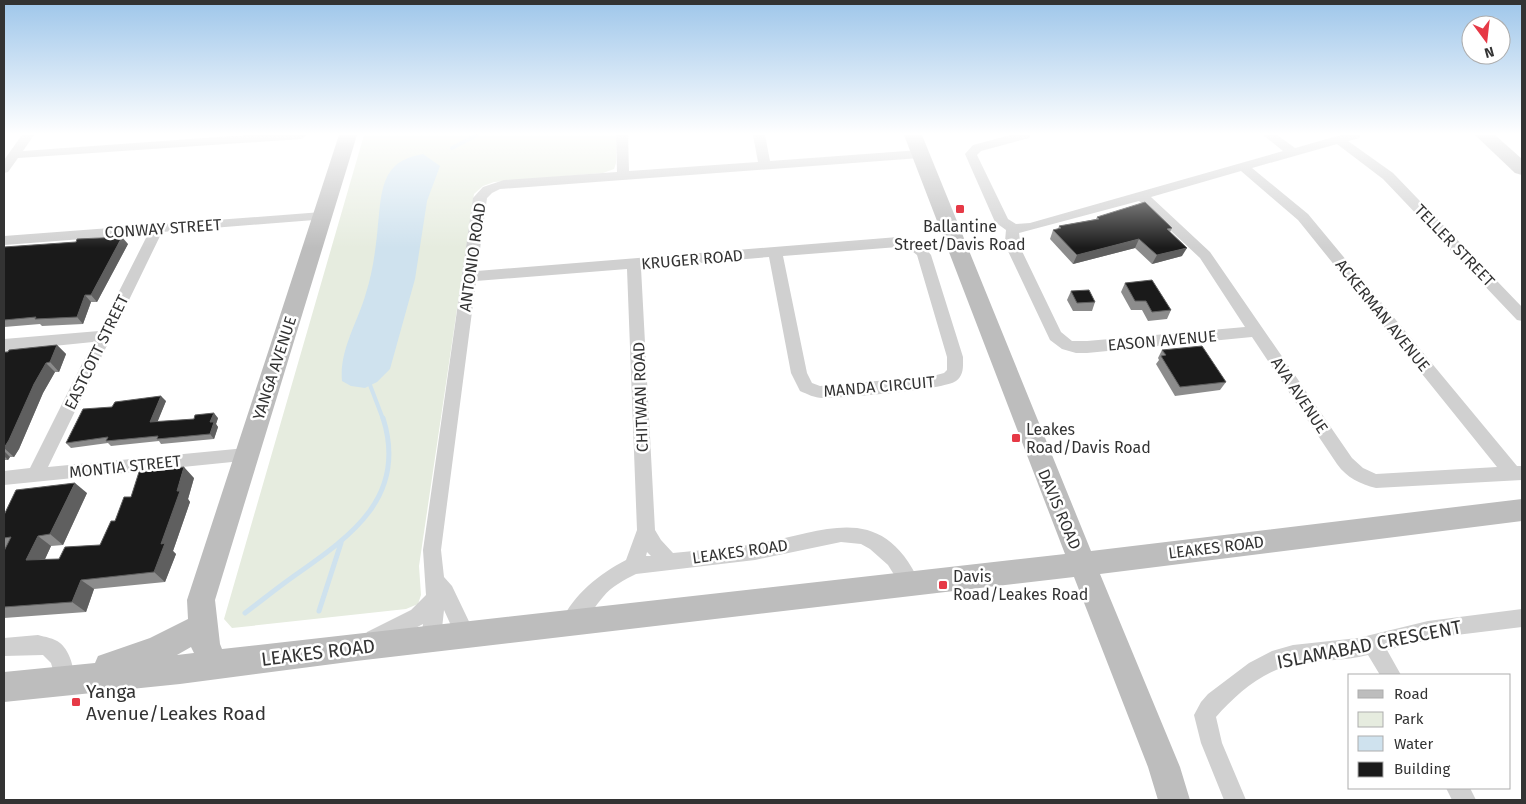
<svg xmlns="http://www.w3.org/2000/svg" width="1526" height="804" viewBox="0 0 1526 804" font-family="'Fira Sans',sans-serif">
<rect width="100%" height="100%" fill="#fff"/>
<polygon fill="#e6ecdf" points="364,135 616,135 616,163 614,169 603,173 494,182 483,186 474,194 419,566 421,595 418,604 406,609 232,628 224,619"/>
<path fill="#cfe2ee" d="M423 154 440 166 427 201 415 279 390 369 377 382 365 388 351 386 342 381C339 350 358 322 366 293 373 271 376 247 378 224 380 208 380 190 388 175 396 161 408 157 423 154Z"/>
<g fill="none" stroke-linecap="round" stroke-linejoin="round">
<g stroke="#cfe2ee" stroke-width="4">
<polyline points="452,148 477,135"/>
<polyline points="370,385 383,419"/>
</g>
<g stroke="#cfe2ee" stroke-width="5">
<polyline points="319,611 341,543"/>
<path d="M245 613C261 601 277 588 294 576 351 536 408 497 383 418"/>
</g>
<g fill="#d0d0d0" fill-rule="evenodd">
<polygon points="22,135 34,135 23,151 247,135 307,135 301,139 18,158 8,172 4,173 4,160"/>
<path d="M616 135H628L629 171 758 162 753 135H765L770 161 920 150 926 154 920 158 500 189 492 193 487 198 477 271 898 237 921 243 931 255 963 357C963 367 964 375 956 381 944 390 842 398 822 398 815 398 807 394 800 391L791 373 769 257 641 268 655 530 661 540 673 553C700 550 729 548 756 544 825 532 881 499 920 583L917 589 910 592 903 589 888 565 870 549 861 544 841 542 755 560 636 574C624 580 612 586 603 597 593 608 585 626 571 631L564 629 561 622C574 594 599 574 626 560L637 530 627 269 476 281 441 550 444 577 452 586 475 634 472 641 465 643 458 641 444 610 441 638 438 645 431 647 424 645 421 638 423 624 381 646 374 648 367 646 364 639 367 632 411 610 426 595 423 550 473 198 483 187 504 180 617 172ZM898 247 908 248 917 255 947 357V370L944 373 933 376 820 386 812 383 807 373 783 256ZM647 552 651 556H646Z"/>
<path d="M1011 135H1031L1029 138 981 151 977 155 1008 219 1016 224 1030 223 1283 151 1263 135H1277L1295 148 1341 135H1361L1359 138 1348 141 1393 173 1522 307V321L1517 320 1383 179 1337 144 1252 168 1308 214 1517 466H1522V480L1376 488C1360 484 1347 478 1337 464L1252 337 1087 353H1076L1062 349 1050 340 1007 249 1005 241 1006 230 995 222 965 154 973 145ZM1241 171 1298 220 1497 467 1376 474 1363 468 1352 458 1210 252 1151 197ZM1139 201 1200 258 1245 327 1087 341H1072L1061 332 1021 249 1019 233Z"/>
<polygon points="322,212 327,213 329,216 327,219 162,232 48,467 246,448 252,450 255,455 252,460 4,485 4,471 30,468 93,342 4,351 4,339 99,331 148,234 4,245 4,236"/>
<path d="M1522 609V627L1440 637 1387 650 1401 675H1380L1368 655C1344 661 1319 660 1295 664 1264 670 1236 694 1216 717L1222 743 1246 800H1224L1201 743 1194 715 1201 702 1208 694 1249 663 1272 651 1293 645 1358 638 1428 621Z"/>
<path d="M38 635C45 637 54 638 60 643 71 652 77 675 72 687L65 690 58 687 51 663 43 655 4 656V638Z"/>
<polygon points="1446,788 1470,788 1476,800 1452,800"/>
</g>
<g fill="#bdbdbd" fill-rule="evenodd">
<path d="M339 135H357L215 600 220 644 222 649 1065 554 904 135H922L1091 551 1522 499V521L1100 574 1180 767 1190 800H1158L1148 767 1074 577 356 661 180 684 4 702V672L95 663 98 656 150 638 188 619 187 600ZM191 647 194 653 177 655Z"/>
<polygon points="1475,135 1495,135 1522,159 1522,175 1515,173"/>
</g>
</g>
<g fill="#8c8c8c">
<polygon points="1097,217 1172,228 1170,232 1182,256 1152,264 1135,248 1073,264 1050,239 1053,230 1058,229 1059,226 1096,219"/>
<polygon points="128,244 97,302 91,302 83,324 42,326 40,324 4,327 4,247"/>
<polygon points="1125,283 1171,310 1167,319 1148,321 1142,310 1131,310 1121,292"/>
<polygon points="1071,291 1095,302 1092,311 1073,311 1067,300"/>
<polygon points="57,345 66,354 59,372 55,372 43,393 19,449 14,457 10,457 8,460 4,460 4,352"/>
<polygon points="1162,350 1226,382 1220,390 1175,396 1156,364 1159,360 1158,358"/>
<polygon points="166,401 157,422 218,418 216,424 218,427 214,439 161,444 159,441 111,446 108,443 71,448 66,443 112,407"/>
<polygon points="194,478 188,499 190,502 173,551 176,554 165,582 94,589 86,612 4,618 4,515 87,493 63,545 51,546 45,559 59,559 100,545 115,521 131,497"/>
</g>
<g fill="#5f5f5f">
<polygon points="122,237 128,244 97,302 91,295"/>
<polygon points="1139,239 1135,248 1073,264 1077,255"/>
<polygon points="1187,248 1182,256 1152,264 1157,255"/>
<polygon points="85,295 91,302 83,324 77,317"/>
<polygon points="57,345 66,354 59,372 50,362"/>
<polygon points="46,363 55,372 43,393 19,449 14,457 4,448 34,384"/>
<polygon points="161,396 166,401 155,428 150,422"/>
<polygon points="214,413 218,418 216,424 218,427 214,439 210,434 210,422"/>
<polygon points="4,451 10,457 8,460 4,456"/>
<polygon points="184,467 194,478 188,499 190,502 173,551 176,554 165,582 154,572 161,544"/>
<polygon points="75,483 87,493 63,545 50,534"/>
<polygon points="38,536 51,546 40,570 26,560"/>
<polygon points="81,580 94,589 86,612 72,602"/>
</g>
<g fill="#1a1a1a" stroke="#5f5f5f">
<polygon points="1145,202 1172,228 1167,229 1187,248 1157,255 1139,239 1077,255 1053,230 1061,228 1059,226 1099,219 1097,217"/>
<polygon points="122,237 91,295 85,295 77,317 35,319 36,317 4,320 4,247 76,242 77,239"/>
<polygon points="1152,280 1171,310 1152,312 1146,301 1135,301 1125,283"/>
<polygon points="1089,290 1095,302 1077,303 1071,291"/>
<polygon points="57,345 50,362 46,363 34,384 9,440 4,448 4,352 8,352 9,350"/>
<polygon points="1202,346 1226,382 1180,387 1161,356 1166,355 1162,350"/>
<polygon points="161,396 150,422 194,419 195,415 214,413 210,422 214,422 210,434 157,439 158,436 106,441 108,437 66,443 83,409 112,407 115,402"/>
<polygon points="184,467 177,491 180,491 161,544 165,543 154,572 81,580 72,602 4,607 4,551 11,537 4,538 4,515 16,490 75,483 50,534 38,536 26,560 59,559 65,547 100,545 111,521 115,521 124,497 131,497 139,472"/>
</g>
<linearGradient id="sky" x2="0" y2="1"><stop stop-color="#9ec6ea"/><stop offset="0.54" stop-color="#fff"/><stop offset="1" stop-color="#fff" stop-opacity="0"/></linearGradient>
<rect width="1526" height="248" fill="url(#sky)"/>
<g fill="#e63946" stroke="#fff" stroke-width="2">
<rect x="955" y="204" width="10" height="10" rx="2.5"/>
<rect x="1011" y="433" width="10" height="10" rx="2.5"/>
<rect x="938" y="580" width="10" height="10" rx="2.5"/>
<rect x="71" y="697" width="10" height="10" rx="2.5"/>
</g>
<g text-anchor="middle" stroke-width="5" stroke-linejoin="round" paint-order="stroke">
<g font-size="16" fill="#333" stroke="#fff" text-anchor="start">
<text x="960" y="232" text-anchor="middle">Ballantine<tspan x="960" dy="18">Street/Davis Road</tspan></text>
<text x="1026" y="435">Leakes<tspan x="1026" dy="18">Road/Davis Road</tspan></text>
<text x="953" y="582">Davis<tspan x="953" dy="18">Road/Leakes Road</tspan></text>
</g>
<g font-size="16" fill="#333" stroke="#fff">
<text transform="translate(163 228) rotate(-4)" y="6">CONWAY STREET</text>
<text transform="translate(1455 245) rotate(46)" y="6">TELLER STREET</text>
<text transform="translate(472 257) rotate(-82)" y="6">ANTONIO ROAD</text>
<text transform="translate(692 259) rotate(-5)" y="6">KRUGER ROAD</text>
<text transform="translate(1383 315) rotate(51)" y="6">ACKERMAN AVENUE</text>
<text transform="translate(1162 340) rotate(-5)" y="6">EASON AVENUE</text>
<text transform="translate(96 352) rotate(-64)" y="6">EASTCOTT STREET</text>
<text transform="translate(274 368) rotate(-72)" y="6">YANGA AVENUE</text>
<text transform="translate(879 386) rotate(-5)" y="6">MANDA CIRCUIT</text>
<text transform="translate(1300 395) rotate(56)" y="6">AVA AVENUE</text>
<text transform="translate(640 397) rotate(-92)" y="6">CHITWAN ROAD</text>
<text transform="translate(125 466) rotate(-6)" y="6">MONTIA STREET</text>
<text transform="translate(1060 509) rotate(67)" y="6">DAVIS ROAD</text>
<text transform="translate(1216 547) rotate(-7)" y="6">LEAKES ROAD</text>
<text transform="translate(740 551) rotate(-8)" y="6">LEAKES ROAD</text>
</g>
<g font-size="19" fill="#333" stroke="#fff">
<text transform="translate(1369 644) rotate(-11)" y="7">ISLAMABAD CRESCENT</text>
<text transform="translate(318 652) rotate(-7)" y="7">LEAKES ROAD</text>
</g>
<g font-size="19" fill="#333" stroke="#fff" text-anchor="start">
<text x="86" y="698">Yanga<tspan x="86" dy="22">Avenue/Leakes Road</tspan></text>
</g>
</g>
<rect width="1526" height="804" fill="none" stroke="#333333" stroke-width="10"/>
<rect x="1348" y="674" width="162" height="115" fill="#ffffff" stroke="#adadad"/>
<rect x="1358" y="690" width="25" height="8" fill="#bdbdbd" stroke="#adadad"/>
<text x="1394" y="699" font-size="15" fill="#333333">Road</text>
<rect x="1358" y="712" width="25" height="15" fill="#e6ecdf" stroke="#adadad"/>
<text x="1394" y="724" font-size="15" fill="#333333">Park</text>
<rect x="1358" y="736" width="25" height="15" fill="#cfe2ee" stroke="#adadad"/>
<text x="1394" y="749" font-size="15" fill="#333333">Water</text>
<rect x="1358" y="762" width="25" height="15" fill="#1a1a1a" stroke="#adadad"/>
<text x="1394" y="774" font-size="15" fill="#333333">Building</text>
<g transform="translate(1486 40) rotate(165)"><circle r="24" fill="#ffffff" stroke="#adadad"/>
<path d="M0-4L9 19L0 12L-9 19Z" fill="#e63946"/>
<text y="-8" font-size="14" font-weight="bold" text-anchor="middle" fill="#333333">N</text>
</g>
</svg>
